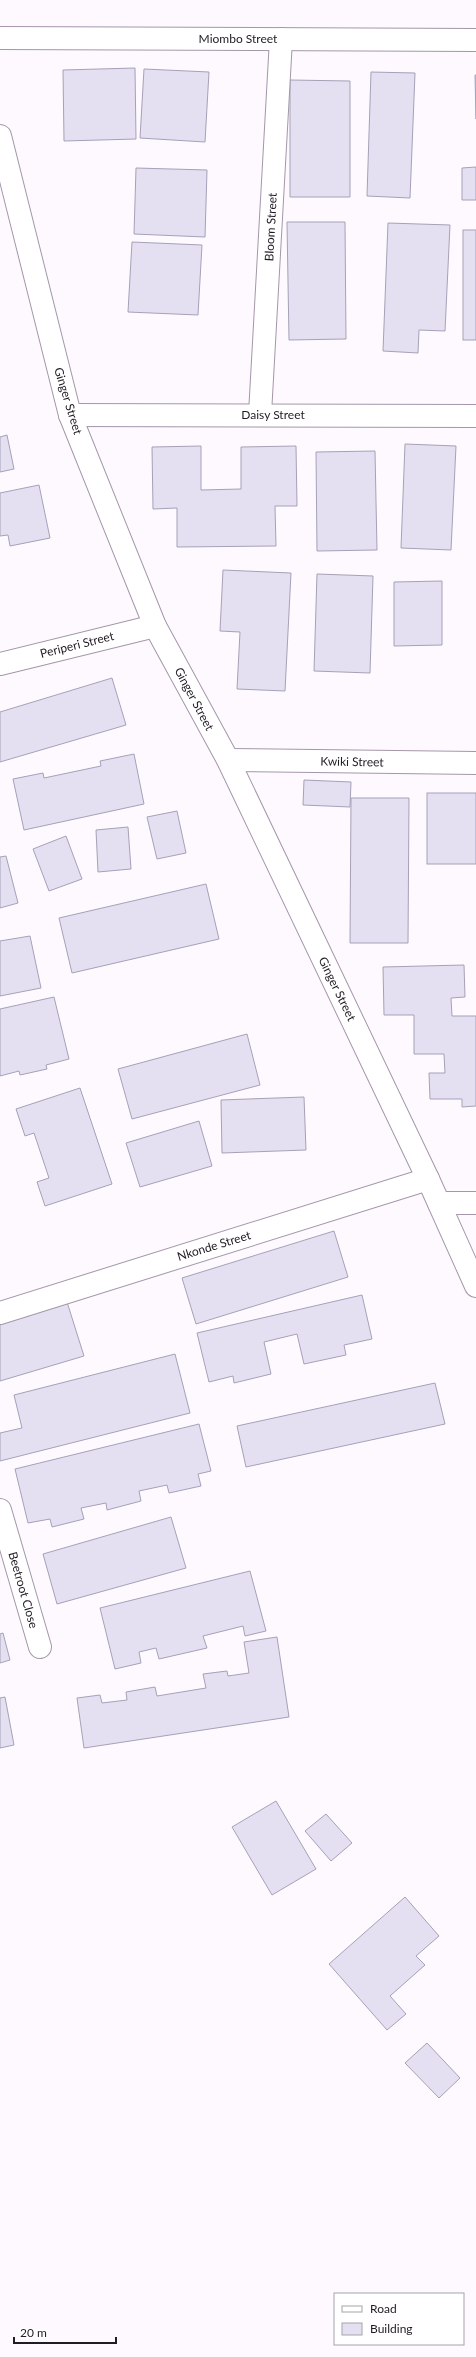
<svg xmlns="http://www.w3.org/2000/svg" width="476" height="2357" viewBox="0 0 476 2357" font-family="Lato,sans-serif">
<rect width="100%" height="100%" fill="#fdf9fe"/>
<g fill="#e4e0f2" stroke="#a6a1b8">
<polygon points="135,68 136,139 64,141 63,70"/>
<polygon points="144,69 209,72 205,142 140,138"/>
<polygon points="371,72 415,73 410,198 367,196"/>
<polygon points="475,75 476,75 476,119"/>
<polygon points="290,80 350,81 350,197 290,197"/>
<polygon points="476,167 476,200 462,200 462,168"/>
<polygon points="136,168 207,170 205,237 134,234"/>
<polygon points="287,222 345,222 346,339 289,340"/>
<polygon points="388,223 450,225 445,331 419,330 418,353 383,351"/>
<rect x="463" y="230" width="13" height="110"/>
<polygon points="132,242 202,245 198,315 128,312"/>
<polygon points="7,435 14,469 0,472 0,437"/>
<polygon points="405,444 456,446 451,550 401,548"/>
<polygon points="201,446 201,490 241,489 241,447 296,446 297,506 275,506 276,546 177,547 177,508 153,509 152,447"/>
<polygon points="375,451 377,550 317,551 316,452"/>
<polygon points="39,485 50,538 10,546 8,535 0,536 0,493"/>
<polygon points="223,570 291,573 285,691 237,689 240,632 220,631"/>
<polygon points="317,574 373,576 370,673 314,671"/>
<polygon points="442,581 442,645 394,646 394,582"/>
<polygon points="112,678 126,725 0,762 0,712"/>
<polygon points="134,754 144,804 24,830 13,779 43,773 44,778 101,766 100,761"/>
<polygon points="304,780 351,782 350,807 303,805"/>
<rect x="427" y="793" width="49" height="71"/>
<polygon points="351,798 409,798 408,943 350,943"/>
<polygon points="177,811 186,853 157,859 147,817"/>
<polygon points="128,827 131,869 98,872 96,830"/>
<polygon points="66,836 82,879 49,891 33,849"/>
<polygon points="6,856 18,903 0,908 0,857"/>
<polygon points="206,884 219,939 72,973 59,918"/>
<polygon points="30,936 41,988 0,996 0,941"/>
<polygon points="464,965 465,997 451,998 452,1016 476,1016 476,1106 462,1107 462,1099 430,1099 429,1073 445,1073 444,1054 414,1054 414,1015 384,1015 383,967"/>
<polygon points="54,997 69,1059 46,1065 47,1069 20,1075 19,1071 0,1076 0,1009"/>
<polygon points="247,1034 260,1085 132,1119 118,1069"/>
<polygon points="80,1088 112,1184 45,1206 37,1182 49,1178 34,1133 25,1136 16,1109"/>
<polygon points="304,1097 306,1150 222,1153 221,1100"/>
<polygon points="199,1121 212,1166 140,1187 126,1143"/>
<polygon points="334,1231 348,1277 196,1324 182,1278"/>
<polygon points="362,1295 372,1339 344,1345 346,1355 304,1364 297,1334 264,1342 271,1374 234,1383 233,1376 209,1382 197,1333"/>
<polygon points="67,1302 84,1356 0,1381 0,1322"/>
<polygon points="175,1354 190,1413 0,1461 0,1433 22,1428 14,1395"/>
<polygon points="435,1383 445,1424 246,1467 237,1426"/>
<polygon points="199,1424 211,1471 198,1474 201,1486 169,1493 167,1485 139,1491 141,1501 107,1510 106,1503 81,1508 84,1519 52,1527 50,1519 28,1523 15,1469"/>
<polygon points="171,1517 186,1568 57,1604 43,1554"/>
<polygon points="250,1571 266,1631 245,1636 243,1626 203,1636 207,1648 159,1659 156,1648 139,1652 141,1663 115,1669 100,1608"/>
<polygon points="3,1633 10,1660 0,1663 0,1634"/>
<polygon points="277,1637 289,1717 84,1748 77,1698 100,1695 102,1703 127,1700 126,1692 155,1687 157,1696 206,1688 203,1674 227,1671 228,1676 249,1673 244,1642"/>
<polygon points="5,1697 14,1745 0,1748 0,1698"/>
<polygon points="276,1801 316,1869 272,1895 232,1827"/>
<polygon points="326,1814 352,1843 331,1861 305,1831"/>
<polygon points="405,1897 439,1936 416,1956 425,1965 390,1996 406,2014 387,2030 329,1964"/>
<polygon points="427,2043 460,2078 439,2098 405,2063"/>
</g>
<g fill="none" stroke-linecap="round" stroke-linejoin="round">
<defs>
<g id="street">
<polyline points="0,38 476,40"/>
<polyline points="0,136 70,415 155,626 228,760 428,1179 476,1286"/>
<polyline points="260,414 281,39"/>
<polyline points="70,415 476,416"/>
<polyline points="0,664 155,626"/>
<polyline points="228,760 476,763"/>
<polyline points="439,1203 476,1203"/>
<polyline points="0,1313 428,1179"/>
<polyline points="0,1510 40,1647"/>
</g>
</defs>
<use href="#street" stroke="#a596aa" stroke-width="24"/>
<use href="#street" stroke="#fff" stroke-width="22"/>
</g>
<g text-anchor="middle" stroke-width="4" stroke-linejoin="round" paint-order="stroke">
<g font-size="12" fill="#211b23" stroke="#fff">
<text x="238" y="43">Miombo Street</text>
<text transform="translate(271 227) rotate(-87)" y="4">Bloom Street</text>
<text transform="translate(68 401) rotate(73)" y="4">Ginger Street</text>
<text x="273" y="419">Daisy Street</text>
<text transform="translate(77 645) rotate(-14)" y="4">Periperi Street</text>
<text transform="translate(194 699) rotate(62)" y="4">Ginger Street</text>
<text transform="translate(352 762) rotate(1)" y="4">Kwiki Street</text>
<text transform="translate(337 989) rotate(64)" y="4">Ginger Street</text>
<text transform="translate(214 1246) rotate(-17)" y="4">Nkonde Street</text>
<text transform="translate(23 1590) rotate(74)" y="4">Beetroot Close</text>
</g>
</g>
<rect x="334" y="2293" width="130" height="52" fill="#ffffff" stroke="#a6a4a7"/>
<rect x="342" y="2306" width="20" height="6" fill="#ffffff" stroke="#a6a4a7"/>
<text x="370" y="2313" font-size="12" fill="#211b23">Road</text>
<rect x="342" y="2323" width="20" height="12" fill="#e4e0f2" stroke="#a6a4a7"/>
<text x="370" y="2333" font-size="12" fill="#211b23">Building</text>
<path d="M14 2337v6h102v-6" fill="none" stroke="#211b23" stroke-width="2"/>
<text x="20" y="2337" font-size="12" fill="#211b23" stroke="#ffffff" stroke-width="3" paint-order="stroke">20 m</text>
</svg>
